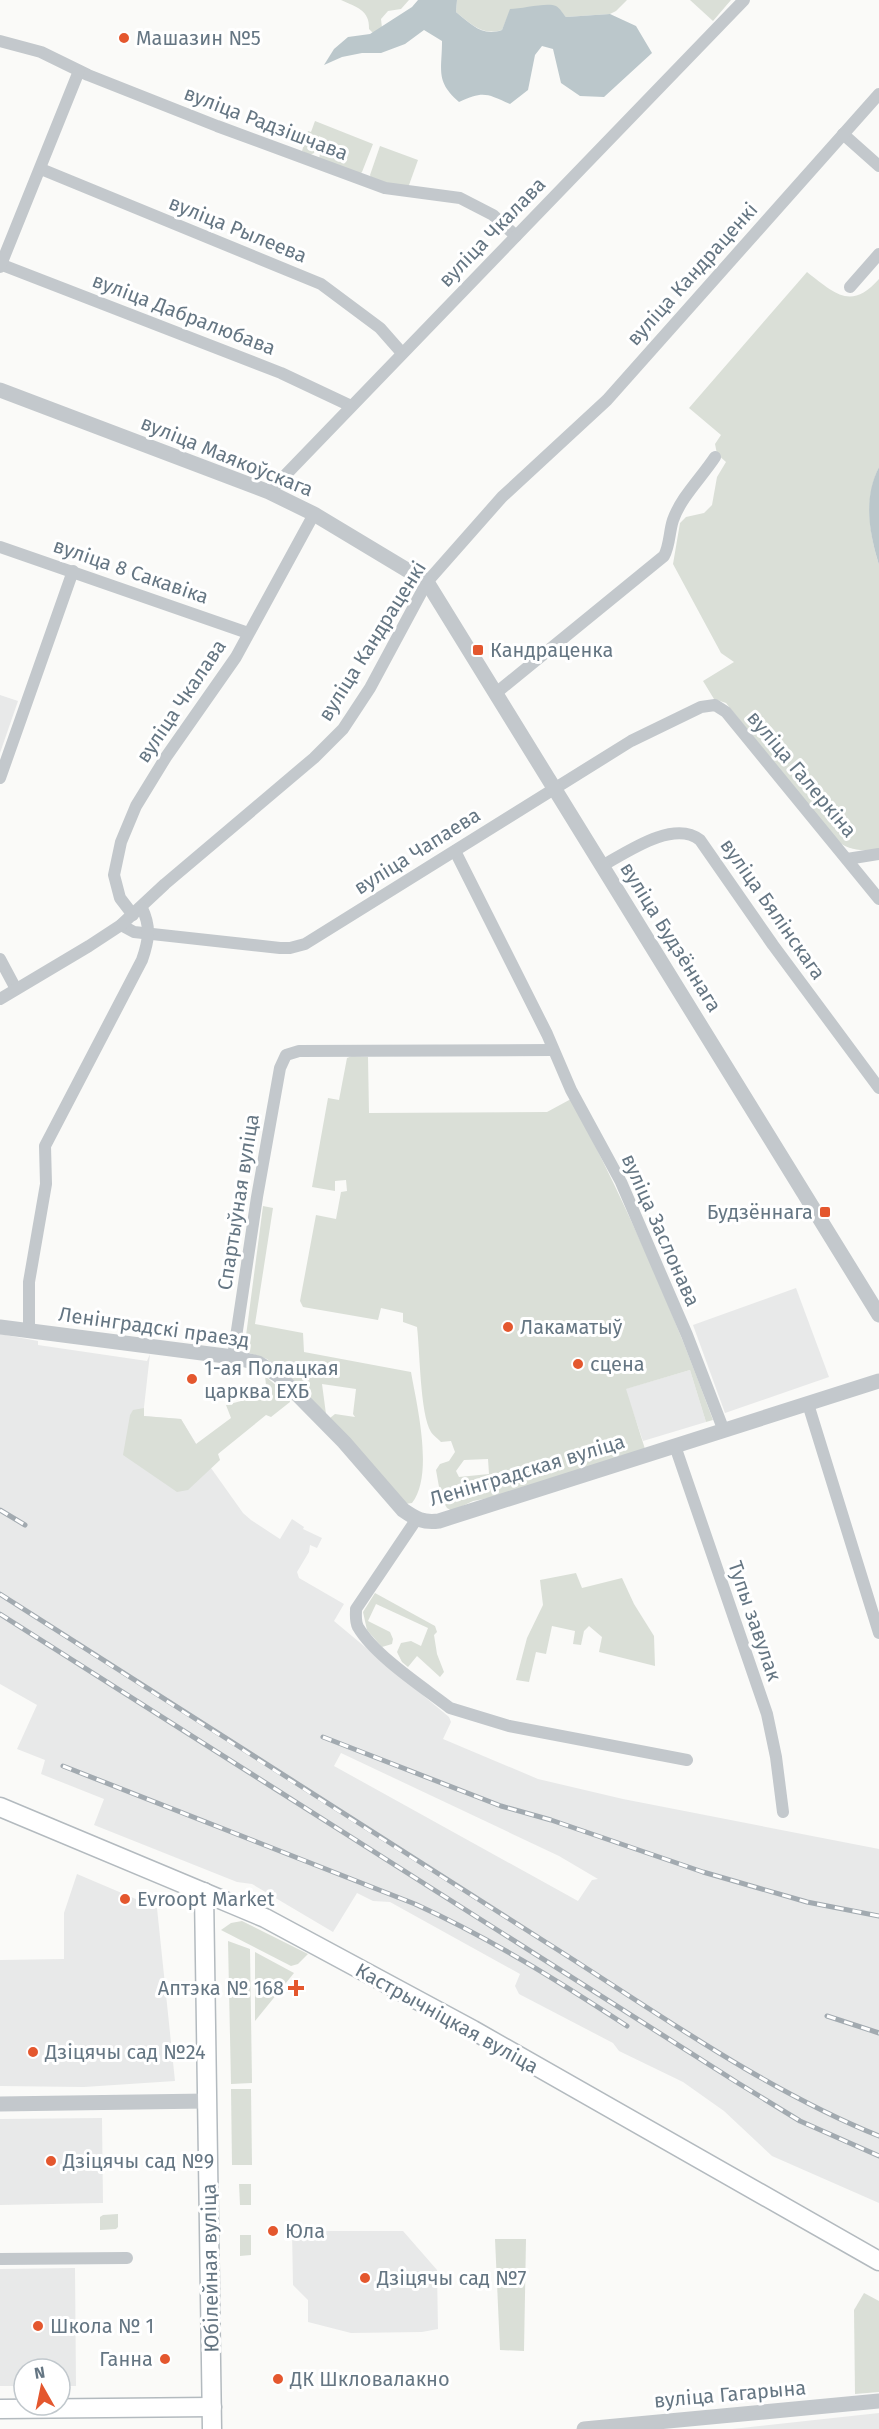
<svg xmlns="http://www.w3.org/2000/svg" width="879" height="2429" viewBox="0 0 879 2429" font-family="'Fira Sans',sans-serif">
<rect width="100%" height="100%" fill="#fafaf8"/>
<g fill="#e8e9e9" fill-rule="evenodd">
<polygon points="0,695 18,701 0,753"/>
<polygon points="796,1288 829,1377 725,1413 693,1325"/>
<path d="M0 1334 38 1341V1345L147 1361 150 1354 143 1416 181 1419 211 1468 243 1513 251 1520 280 1539 292 1519 304 1527 303 1529 322 1538 317 1548 310 1545 309 1552 297 1572 299 1578 344 1604 334 1621 449 1717 451 1722 443 1739 538 1779 623 1799 879 1849V2203L772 2156 724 2111 683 2082 619 2051 613 2043 519 1994 515 1986 520 1974 390 1902 373 1901 357 1893 333 1932 252 1884 237 1882 94 1825 104 1799 41 1774 45 1760 17 1749 37 1705 0 1684ZM341 1753 559 1856 598 1879 592 1880 578 1901 334 1766Z"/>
<polygon points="690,1370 706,1422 643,1441 625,1389"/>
<polygon points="77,1874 157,1908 175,2081 84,2087 0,2086 0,1960 64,1959 64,1913"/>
<polygon points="102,2118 103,2203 0,2205 0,2119"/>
<polygon points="292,2231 403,2231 437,2270 438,2329 422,2332 351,2333 308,2322 308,2300 293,2285"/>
<polygon points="75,2268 76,2386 60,2386 60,2369 24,2369 24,2386 0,2386 0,2269"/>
<polygon points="879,2413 879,2429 732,2429 833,2418"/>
</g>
<g fill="#dadfd7" fill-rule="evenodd">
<path d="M341 0H409L401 9 388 11 381 19 382 28 374 34 369 29C370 10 356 7 341 0Z"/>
<path d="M457 0H627L616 11 610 14 566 17C549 0 536 10 511 9L502 30C482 36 471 24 456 12Z"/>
<polygon points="690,0 731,0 713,21"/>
<polygon points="315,121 373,144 362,172 359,175 319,159 323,138 319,136 314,153 310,155 302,151 308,131 311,132"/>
<polygon points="380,146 418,160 409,185 393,185 371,178 370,175"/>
<path d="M807 272C834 293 851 311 879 279V467C864 498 869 532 879 565V850C863 851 852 851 838 842L726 703 714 699 703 681 734 662 721 653 673 564 680 523 686 517 704 513 712 505 717 477 726 462 717 454 715 444 721 435 689 408Z"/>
<path d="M352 1056 368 1057 369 1113 547 1112 571 1099C626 1203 673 1310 713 1420L706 1422 690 1370 626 1389 645 1449 504 1495 473 1501 452 1511 447 1508 441 1498 436 1470 440 1464 449 1461 455 1452 451 1441 441 1442C438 1439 433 1435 431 1432 420 1414 420 1351 417 1327L403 1322V1313L381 1308 378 1320 303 1307 300 1301 316 1215 336 1219 341 1192 347 1191 346 1180 335 1181V1191L312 1187 328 1098 339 1100 347 1058ZM488 1459 489 1474 459 1477 456 1471 464 1460Z"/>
<path d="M263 1206 273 1208 255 1324 303 1333 304 1352 411 1372C417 1406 434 1475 412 1503L405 1504 330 1418 335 1414 355 1417 353 1414 356 1389 322 1384 326 1414 284 1371 267 1359 244 1351Z"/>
<polygon points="265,1376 289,1396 290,1402 271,1417 266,1415 218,1454 220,1460 188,1490 177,1492 123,1455 130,1415 133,1410 144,1408 144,1416 181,1419 196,1444 231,1418 226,1405 267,1394"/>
<polygon points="576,1573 582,1588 622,1578 634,1604 654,1636 655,1666 599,1652 602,1637 589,1626 584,1631 581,1645 573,1644 575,1631 552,1626 546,1654 536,1652 529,1682 516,1680 527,1638 543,1605 540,1580"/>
<polygon points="375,1593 435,1626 437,1632 434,1635 437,1654 444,1672 440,1677 417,1656 408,1667 402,1662 397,1652 401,1643 411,1641 421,1646 428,1628 376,1604 368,1621 390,1632 393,1639 392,1644 382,1647 367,1630 363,1612"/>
<polygon points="242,1921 308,1954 298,1964 291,1966 221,1930 231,1923"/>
<polygon points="228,1941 250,1949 252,2083 231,2084"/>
<polygon points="255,1952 294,1973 255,2021"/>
<polygon points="231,2089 251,2089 252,2165 232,2165"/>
<polygon points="239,2184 251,2184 251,2205 240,2205"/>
<polygon points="118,2214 118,2227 116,2229 100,2230 100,2217 103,2215"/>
<polygon points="240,2235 251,2235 251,2255 240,2256"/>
<polygon points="495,2239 526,2239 524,2351 500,2350"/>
<polygon points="864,2293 879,2301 879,2392 855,2394 854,2310"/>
</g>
<g fill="#bbc7cb">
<path d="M418 0H457L456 12C471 24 482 37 502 30L510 9C522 9 547 2 556 6 560 8 563 14 566 17L610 14 636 26 652 53 604 97 580 96 561 83 553 49 542 46 535 55 528 90 510 104C486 93 483 91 459 102 435 81 442 71 442 41L424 30 405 44 381 53H362L342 57 324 65 334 49 348 37 370 34 412 7Z"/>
<path d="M879 467V565C869 532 863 498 879 467Z"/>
</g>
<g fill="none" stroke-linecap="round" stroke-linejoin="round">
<defs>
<g id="secondary">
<polyline points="0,1807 265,1918 473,2030 879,2261"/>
<polyline points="204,1892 212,2429"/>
<polyline points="0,2409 212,2407"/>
</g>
</defs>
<use href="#secondary" stroke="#b3babf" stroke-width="21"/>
<g stroke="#c3c8cc" stroke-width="12">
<polyline points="0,41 41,52 88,75 217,126 385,188 460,198 493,215 516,236"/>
<polyline points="843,134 879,166"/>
<polyline points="41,169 321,284 380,328 402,353"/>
<polyline points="0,264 281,373 351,406"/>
<polyline points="0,267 79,71"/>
<polyline points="850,287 879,254"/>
<polyline points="269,492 744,0"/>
<polyline points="0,547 248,633"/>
<path d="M496 693 664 556C670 545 669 532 673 520 681 497 702 477 715 457"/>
<polyline points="0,778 73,571"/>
<polyline points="455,851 547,1034 571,1090 621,1182 687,1335 724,1431"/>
<polyline points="847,859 879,854"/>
<path d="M602 866C627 852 674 819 700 840L773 945 879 1088"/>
<polyline points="133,915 120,898 114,875 121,842 136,806 166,757 236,657 314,514"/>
<polyline points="121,925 134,932 280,948 290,948 305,944 631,741 701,707 715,705 726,712 879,899"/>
<polyline points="0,959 16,989"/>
<polyline points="0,999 89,946 121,925 165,884 314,758 343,729 370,688 427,582 502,497 607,400 879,94"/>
<path d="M29 1332V1282L46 1184 45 1146 142 960C149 940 151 927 142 908"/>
<polyline points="233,1357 257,1197 280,1068 286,1055 299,1051 552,1050"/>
<polyline points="808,1404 879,1633"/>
<polyline points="675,1446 767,1714 776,1757 783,1812"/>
<path d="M416 1520 356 1609C356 1616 355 1621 358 1627 375 1656 423 1687 450 1708L509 1726 687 1760"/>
<polyline points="0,2259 127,2258"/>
</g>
<g stroke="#c3c8cc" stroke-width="15">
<polyline points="0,390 269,492 314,514 427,582 879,1315"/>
<path d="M0 1327 233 1357 258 1363 278 1375 344 1442 403 1510C416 1519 423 1523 439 1521L879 1381"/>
<polyline points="0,2104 207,2101"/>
<polyline points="584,2429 879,2401"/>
</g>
<use href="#secondary" stroke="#fff" stroke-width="18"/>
<defs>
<g id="rail">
<polyline points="0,1510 25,1525"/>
<path d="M0 1594C182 1711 364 1828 547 1943 655 2011 761 2088 879 2136"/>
<polyline points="0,1614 738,2083 800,2121 879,2156"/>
<polyline points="323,1737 501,1806 551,1820 703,1872 807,1902 879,1916"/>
<path d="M63 1766 415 1904C490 1938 558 1981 627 2026"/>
<polyline points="827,2016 879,2033"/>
</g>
</defs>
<use href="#rail" stroke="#a2aab0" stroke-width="5"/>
<use href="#rail" stroke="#fff" stroke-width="3" stroke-dasharray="9" stroke-linecap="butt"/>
</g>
<g fill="#e4572e" stroke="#fff" stroke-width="2">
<circle cx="124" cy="38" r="6"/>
<rect x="472" y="644" width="12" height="12" rx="3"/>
<rect x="819" y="1206" width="12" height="12" rx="3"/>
<circle cx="508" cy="1327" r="6"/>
<circle cx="578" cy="1364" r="6"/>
<circle cx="192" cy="1379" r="6"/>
<circle cx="125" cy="1899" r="6"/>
<path d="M293 1979h6v6h6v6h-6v6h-6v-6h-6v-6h6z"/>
<circle cx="33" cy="2052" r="6"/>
<circle cx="51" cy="2161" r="6"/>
<circle cx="273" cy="2231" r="6"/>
<circle cx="365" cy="2278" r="6"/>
<circle cx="38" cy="2326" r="6"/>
<circle cx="165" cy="2359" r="6"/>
<circle cx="278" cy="2379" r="6"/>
</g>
<g text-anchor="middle" stroke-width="6" stroke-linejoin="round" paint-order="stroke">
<g font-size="20" fill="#657683" stroke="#fff" text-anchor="start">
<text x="136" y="45">Машазин №5</text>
<text x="490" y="657">Кандраценка</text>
<text x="813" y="1219" text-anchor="end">Будзённага</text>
<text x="520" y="1334">Лакаматыў</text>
<text x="590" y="1371">сцена</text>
<text x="204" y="1375">1-ая Полацкая<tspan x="204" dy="23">царква ЕХБ</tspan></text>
<text x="137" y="1906">Evroopt Market</text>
<text x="284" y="1995" text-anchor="end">Аптэка № 168</text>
<text x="45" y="2059">Дзіцячы сад №24</text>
<text x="63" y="2168">Дзіцячы сад №9</text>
<text x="285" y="2238">Юла</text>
<text x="377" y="2285">Дзіцячы сад №7</text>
<text x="50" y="2333">Школа № 1</text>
<text x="153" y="2366" text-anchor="end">Ганна</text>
<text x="290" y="2386">ДК Шкловалакно</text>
</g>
<g font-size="20" fill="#657683" stroke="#fff">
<text transform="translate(266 123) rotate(21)" y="7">вуліца Радзішчава</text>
<text transform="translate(238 229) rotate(22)" y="7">вуліца Рылеева</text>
<text transform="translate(492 232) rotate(-46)" y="7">вуліца Чкалава</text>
<text transform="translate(692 274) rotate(-48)" y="7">вуліца Кандраценкі</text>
<text transform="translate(184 314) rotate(21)" y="7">вуліца Дабралюбава</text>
<text transform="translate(227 456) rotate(22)" y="7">вуліца Маякоўскага</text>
<text transform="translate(131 571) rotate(19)" y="7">вуліца 8 Сакавіка</text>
<text transform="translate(372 641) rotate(-58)" y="7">вуліца Кандраценкі</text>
<text transform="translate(181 701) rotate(-56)" y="7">вуліца Чкалава</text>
<text transform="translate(802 774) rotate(50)" y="7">вуліца Галеркіна</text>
<text transform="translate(417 851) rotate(-32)" y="7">вуліца Чапаева</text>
<text transform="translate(773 909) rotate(55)" y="7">вуліца Бялінскага</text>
<text transform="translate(671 937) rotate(58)" y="7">вуліца Будзённага</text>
<text transform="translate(238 1202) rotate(-81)" y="7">Спартыўная вуліца</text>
<text transform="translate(661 1230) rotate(66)" y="7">вуліца Заслонава</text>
<text transform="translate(154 1327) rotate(8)" y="7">Ленінградскі праезд</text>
<text transform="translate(527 1470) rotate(-17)" y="7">Ленінградская вуліца</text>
<text transform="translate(755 1621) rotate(71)" y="7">Тупы завулак</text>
<text transform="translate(447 2018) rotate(29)" y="7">Кастрычніцкая вуліца</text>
<text transform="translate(210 2268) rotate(-91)" y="7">Юбілейная вуліца</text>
<text transform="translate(730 2394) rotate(-5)" y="7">вуліца Гагарына</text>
</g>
</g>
<g transform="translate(42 2387) rotate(351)"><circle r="28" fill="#ffffff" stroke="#c1c8cd" stroke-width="1.5"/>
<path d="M0-4.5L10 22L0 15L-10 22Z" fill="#e4572e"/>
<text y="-9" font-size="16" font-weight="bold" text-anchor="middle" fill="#657683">N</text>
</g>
</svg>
